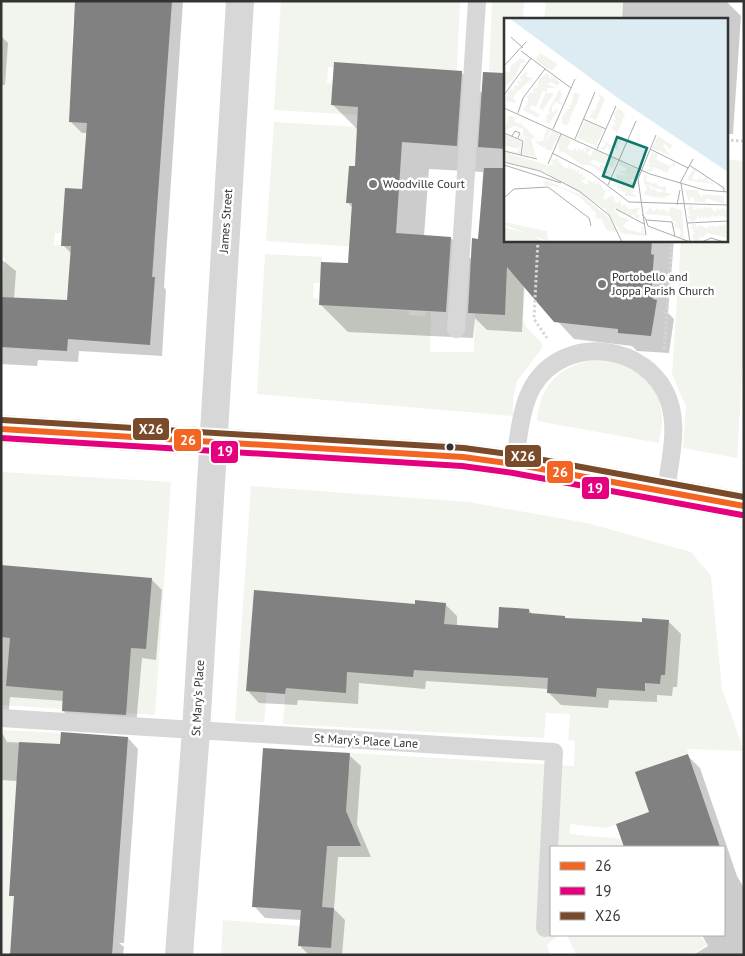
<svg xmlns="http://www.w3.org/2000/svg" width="745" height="956" viewBox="0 0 745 956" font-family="'PT Sans',sans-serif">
<rect width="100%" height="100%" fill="#fff"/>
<g fill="#f1f5ed" fill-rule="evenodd">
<path d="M1 1H75V4L113 22 73 19 72 47H81L72 68 69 122 102 124 85 146 84 170 94 241 155 245 153 277 84 302 1 297 5 258 1 257ZM55 233 82 235 81 247 54 245Z"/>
<polygon points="281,1 460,1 453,146 447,70 334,62 334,67 328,67 327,83 333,84 360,107 360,115 274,110"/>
<polygon points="492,1 524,1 523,19 505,19 505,72 489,71"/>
<polygon points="546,1 622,1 621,19 544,19"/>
<polygon points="274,122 357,127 355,166 349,166 346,202 352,203 349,241 357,247 266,241"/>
<polygon points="726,159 744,161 744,342 737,458 683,448 686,406 672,374 681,240 726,240"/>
<path d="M509 240H528L523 319C526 333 540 336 543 347L517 381 513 399V416L257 394 265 254 322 257 320 283H314L313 298 319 299V305L409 311V315L425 316 426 312H431L430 352H474L475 313 505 315Z"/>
<path d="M592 360C625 360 660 379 662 416 663 425 660 434 659 443L537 421C540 386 558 367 592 360Z"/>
<polygon points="1,472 171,482 155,715 1,705 1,637 10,638 6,686 127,696 131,648 146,649 152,578 3,565 1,578"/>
<path d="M251 486 468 502 587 523 691 552 711 576 722 689 744 751 687 749 688 754 636 772 649 813 606 828 570 824V834L621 839 624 847H551V935H558L547 945 550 955H221L223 920 300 926 298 946 331 948 334 908 312 906 325 766 350 768 351 753 574 766 575 741 568 740 570 714 546 713 544 738 283 724 286 687 346 693 347 672 413 677 414 669 461 625 444 624 445 603 416 600 415 604H407L254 590 246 691 267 692 264 722 235 721ZM499 607 529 609V614L565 616 563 645 641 623 642 618 669 621 665 675H661L660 684 646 683 645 691 613 689 598 670 596 697 555 679 494 675Z"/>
<polygon points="1,730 61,733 60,749 46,743 19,742 15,812 122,818 121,832 54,828 34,833 12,832 9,896 30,897 50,906 116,909 114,923 54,919 12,926 10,955 1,955"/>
<polygon points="567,935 700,935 707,945 691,955 576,955"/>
</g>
<g fill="#0003" fill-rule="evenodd">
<polygon points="77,1 183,1 164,287 166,290 162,356 79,351 78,362 38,360 37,366 1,364 1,259 16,271 14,299 68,302 72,254 63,245 84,191 87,133 82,133 70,121"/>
<polygon points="623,1 726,1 741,16 733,134 726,134 726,19 622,19"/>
<polygon points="1,36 8,43 5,85 1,85"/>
<path d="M461 72 483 94 505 74V240H674L668 313 674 319 669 353 637 351 632 346 574 339 524 285 522 332 487 330 475 318 473 338 348 332 320 304 349 265 353 208 347 202 356 167 358 130 332 104ZM429 169 483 172 480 240 472 260 451 238 424 236Z"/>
<polygon points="1,567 151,579 162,590 156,660 142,658 136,725 74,721 63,711 64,701 10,697 8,719 1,727"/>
<polygon points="445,604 457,616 457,626 499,630 529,610 533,615 566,619 643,624 668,621 681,634 677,687 673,687 672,696 657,695 657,702 609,700 608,708 561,705 549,693 549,689 426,681 425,689 359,683 358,704 298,700 297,705 259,703 247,690 416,606"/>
<polygon points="1,731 7,742 62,745 128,738 138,749 124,943 119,943 124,947 123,955 11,955 24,789 18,781 1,780"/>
<polygon points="349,755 361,766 357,824 371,857 338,857 334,909 345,920 342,955 309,955 300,946 302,920 265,918 254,906"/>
<polygon points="688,756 700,768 737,876 744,888 744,955 693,955 708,946 702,935 724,935 724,847 625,847 618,825 651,813"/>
</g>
<g fill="#818181">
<polygon points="75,1 172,1 152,277 155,277 150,345 68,339 67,351 1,347 1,297 67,300 71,246 61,246 65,188 82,189 87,123 69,122"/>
<polygon points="334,62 462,71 457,146 402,142 396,233 451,237 446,312 319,305 321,262 348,263 352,203 346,203 349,166 355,166 358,107 331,105"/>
<polygon points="483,72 505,73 505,149 478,147"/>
<polygon points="484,168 505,168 505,240 652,240 651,254 654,255 651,296 653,296 653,299 657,300 651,336 618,333 618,329 554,322 507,267 505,315 468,313 472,238 478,239"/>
<polygon points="1,565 152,578 146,649 131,648 126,715 62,711 63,691 6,686 10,638 1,637"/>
<polygon points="254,590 415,604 415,600 446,603 444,624 498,628 499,607 529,609 529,613 565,616 565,618 642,622 642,618 669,620 665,675 661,675 660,684 645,683 645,691 597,688 596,697 547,693 548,678 414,670 413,677 347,672 346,693 286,688 285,694 246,691"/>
<polygon points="61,732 128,737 112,955 10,955 14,896 9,896 19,742 60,744"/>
<polygon points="263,748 350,753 346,811 361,846 327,846 322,907 334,908 331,948 298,946 301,910 252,907"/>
<polygon points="688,754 720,847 624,847 616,824 649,812 635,772"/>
</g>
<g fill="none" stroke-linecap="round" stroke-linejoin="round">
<g stroke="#d6d6d6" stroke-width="3" stroke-dasharray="2.5 2.5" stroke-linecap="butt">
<polyline points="726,140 744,141"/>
<polyline points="538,240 534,319 547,338"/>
<polyline points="664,349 672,240"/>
</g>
<g stroke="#d7d7d7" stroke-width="18">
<polyline points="456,329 477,1"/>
<path d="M514 464C519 439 520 408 533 386 565 333 649 343 669 401 679 430 669 463 666 492"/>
<polyline points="1,718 554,752 545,928"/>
</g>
<polyline stroke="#d7d7d7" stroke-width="28" points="179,955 196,731 240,1"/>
<polyline stroke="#d0d0d0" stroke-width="28" points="1,429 463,457 514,464 744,506"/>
<defs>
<polyline id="bus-1" points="1,429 463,457 514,464 744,506"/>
<polyline id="bus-2" points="1,438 462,466 513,473 742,515"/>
<polyline id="bus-3" points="2,420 464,448 516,455 744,497"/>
</defs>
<use href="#bus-1" stroke="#fff" stroke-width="10"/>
<use href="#bus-2" stroke="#fff" stroke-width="10"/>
<use href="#bus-3" stroke="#fff" stroke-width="10"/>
<use href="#bus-1" stroke="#f26522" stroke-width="6"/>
<use href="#bus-2" stroke="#e5007d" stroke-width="6"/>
<use href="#bus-3" stroke="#7a4b2a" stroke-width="6"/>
</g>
<g fill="#7a7a7a" stroke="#fff" stroke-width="2">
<circle cx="373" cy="184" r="5"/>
<circle cx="602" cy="284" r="5"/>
</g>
<circle fill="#333" stroke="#fff" stroke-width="2" cx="450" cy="447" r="4.5"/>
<g text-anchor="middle" stroke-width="5" stroke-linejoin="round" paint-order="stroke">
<g font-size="12" fill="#333" stroke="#fff" text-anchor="start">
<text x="383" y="188">Woodville Court</text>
<text x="612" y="281">Portobello and<tspan x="612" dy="14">Joppa Parish Church</tspan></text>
</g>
<g font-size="12" fill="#333" stroke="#fff">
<text transform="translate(226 221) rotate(-86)" y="4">James Street</text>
<text transform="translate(198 698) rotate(-87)" y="4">St Mary's Place</text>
<text transform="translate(366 741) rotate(3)" y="4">St Mary's Place Lane</text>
</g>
</g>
<g transform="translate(504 18)">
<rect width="224" height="224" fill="#fff"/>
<path d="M36 35 54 46 48 53 31 42ZM17 40 23 44 17 45 12 58 0 70V53L6 55 7 47ZM22 54 24 55 22 58 29 60 12 75 9 80 13 85 1 83 6 70 10 72V67L15 68 13 63H18L16 59ZM43 55 46 61 50 58 56 64 54 68 47 64 43 66 53 70H43L42 75H50L39 92 35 90 42 74 39 72 32 89 28 87 25 91 36 96 34 100 19 92 25 81 23 79 27 74 31 75 28 71 34 70 32 66 35 68 34 63ZM55 72 59 76 55 83 59 85 57 87 52 84 48 88V94L55 91 45 106 42 104 43 96H47L44 93ZM70 75H73L76 77 63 108 58 105V99L66 89 63 87H67ZM93 75 101 81 92 102 84 99 89 96 86 93 91 92 96 80ZM114 90 121 96 113 115 107 110 112 106 109 103 112 102 110 96ZM5 98H10L11 104 15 106 18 100 22 102 18 101 16 105 31 119 27 121 32 139 18 136 21 122 16 120 17 116 19 120 24 119 19 118V111L10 108 0 113ZM81 103 100 111 92 128 73 120ZM43 110 47 113 40 125 49 113 55 116 47 133 41 131 42 128 40 130 31 124 39 123ZM0 116 18 124 16 136 0 132 14 134 17 127 14 131 0 127ZM57 117 68 122 63 130 68 133 71 130 73 134 76 129V133L79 131 82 136 81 129 88 131 83 136 87 138 89 131 113 141 109 150 88 141 87 145 95 150 97 146 105 150 102 152 106 155 101 156 104 158 100 157V161L97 159 98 155 86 147H78L58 133 56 135 54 125ZM114 117 119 119 113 129 115 133 109 129 105 132 104 128 100 132 96 130 102 127 99 122 108 128ZM154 118 169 128 165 131 162 126 159 128 167 138 148 130ZM0 134 43 147 41 154 0 143ZM148 134 153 136V142L166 148 171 144V148L166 149 163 155 150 149 147 154 142 152 148 150 143 147 147 146 144 144ZM53 141 60 149 64 151 66 147 67 152 71 150 72 155 74 151 76 157 79 154 78 158 83 160 77 163 83 167 84 161 89 165 91 162V167L95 164 100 173 103 171 99 180 101 182 109 176 108 180 111 178 110 182 113 185 116 182 118 188 120 186 125 191 136 190 132 195 136 198 133 201 129 196 127 199 110 191 115 198 126 202 119 207 122 211 137 215 138 207 141 218 117 215 101 191 41 154 44 147H49L47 142ZM116 143 133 152 132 161 126 162 130 165 127 169 131 171 128 175 133 179 121 178V174L116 173 117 170 113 171 114 167 109 168 112 165 107 163 109 160 113 162 112 156 125 158 114 153H122V150L115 147 112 152ZM189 151 192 152 188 161 193 162 198 156 195 162 203 159 204 163 220 170 219 172 214 167 183 162ZM140 156 143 157 142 164H148L146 167 151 165 156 169 162 168V175H167L166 177 159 180 139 177 143 170 140 167 147 169 145 175 148 170 154 174 161 173 140 166ZM41 162 79 178 104 199 113 214 102 212 98 201 91 200 92 195 76 179 56 169 40 167ZM181 172H193L198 180 199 176 220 178V186L202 180 201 184H191L190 180 187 179 185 184ZM188 187 190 192 195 189 197 192 198 188 199 192 201 188 204 191 205 188 211 194 214 189 215 192 221 190V193L224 190V200L214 197 213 200 212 197 210 201 209 197 204 201 201 198 200 201 197 198V201L194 198 191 203 187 204 184 199 187 196H184L186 192H183L186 188H183ZM146 189 149 193 155 190V193L160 191 164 195 167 189 178 192 180 221 174 219 177 216 176 211 170 208 173 203H168L167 198 141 196ZM0 204 43 213 44 223 0 207ZM186 206H192L193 211 195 207 203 210 206 207 208 210V206L210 209 222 206 224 220 203 215 198 220 196 217 195 224H192L188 218 191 214 187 215 190 212 186 210 189 207ZM0 209 28 217 40 224H0Z" fill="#f1f5ed"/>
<path d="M5 0H224V154L118 83Z" fill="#ddebf3"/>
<path fill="none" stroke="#adadad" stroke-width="1" d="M7 19 19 30M17 33 67 70M0 48 22 24M0 77 27 40M0 90 146 156 200 172 224 174M14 95 19 80 41 51M79 101 102 111M49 111 71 61M0 115 19 123 17 137M8 118 11 113 16 115 14 120M71 121 91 74M93 131 112 88M146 131 184 150M0 133 33 141M48 135 87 155 125 184 224 187M0 144 36 153 75 173 105 197 118 224M44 146 57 116M0 147 57 165M185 147 220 170V174M176 165 189 141M177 165 186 224M104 167 132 103M0 180 10 171 44 169 85 200 87 208M173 187 176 172M112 191 140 206M138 196 142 202 168 204 171 219M142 202 144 208 186 224M183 205 224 203M142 217 134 161 152 117M198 224 207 220 220 224"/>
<path fill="#0f766e" fill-opacity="0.15" stroke="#0f766e" stroke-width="2.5" d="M113 119 143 130 129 169 99 158Z"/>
<rect width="224" height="224" fill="none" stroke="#333" stroke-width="2.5"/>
</g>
<g stroke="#fff" stroke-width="2">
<rect x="132" y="417" width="38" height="24" rx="5" fill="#7a4b2a"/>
<rect x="173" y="428" width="29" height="24" rx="5" fill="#f26522"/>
<rect x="210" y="440" width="29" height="24" rx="5" fill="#e5007d"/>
<rect x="504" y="444" width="38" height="24" rx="5" fill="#7a4b2a"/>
<rect x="546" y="460" width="28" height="24" rx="5" fill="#f26522"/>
<rect x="581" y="476" width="29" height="24" rx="5" fill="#e5007d"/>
</g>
<g font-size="14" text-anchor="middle" font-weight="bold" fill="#fff">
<text x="151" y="434">X26</text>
<text x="188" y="445">26</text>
<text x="225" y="456">19</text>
<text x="523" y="461">X26</text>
<text x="560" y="477">26</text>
<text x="595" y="493">19</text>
</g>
<rect width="745" height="956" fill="none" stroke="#333333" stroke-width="5"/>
<rect x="550" y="846" width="175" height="90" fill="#ffffff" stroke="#adadad"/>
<rect x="560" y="862" width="25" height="8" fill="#f26522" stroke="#adadad"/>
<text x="595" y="871" font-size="15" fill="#333333">26</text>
<rect x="560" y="887" width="25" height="8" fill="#e5007d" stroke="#adadad"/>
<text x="595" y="896" font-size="15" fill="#333333">19</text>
<rect x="560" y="912" width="25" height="8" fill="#7a4b2a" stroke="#adadad"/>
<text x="595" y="921" font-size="15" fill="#333333">X26</text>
</svg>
